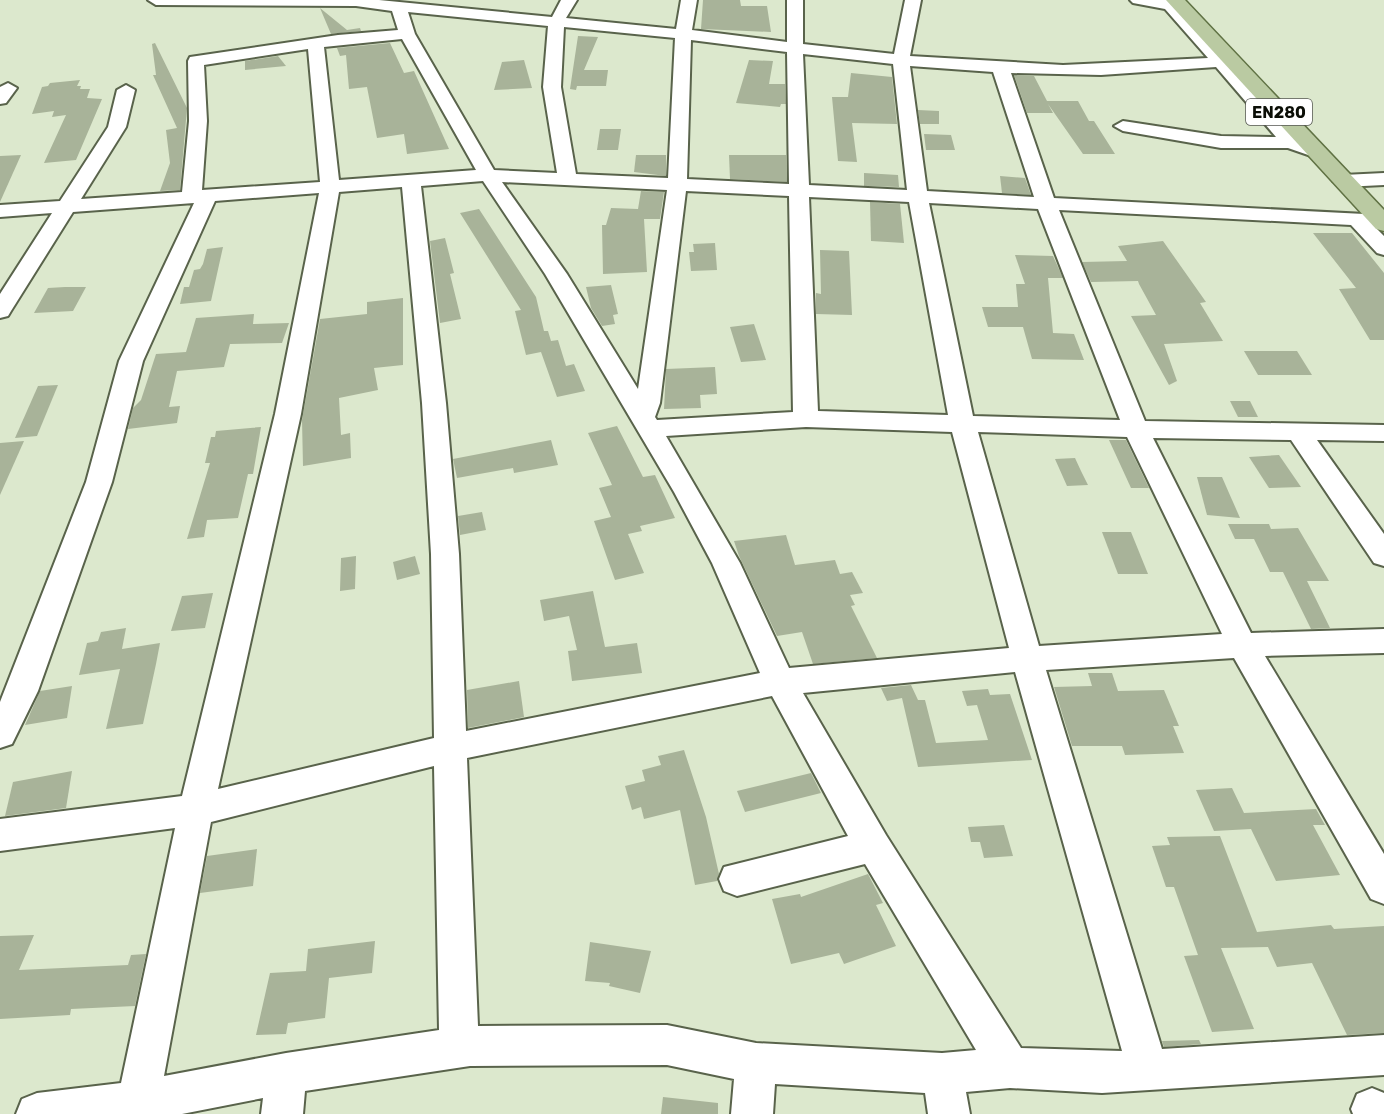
<svg xmlns="http://www.w3.org/2000/svg" width="1384" height="1114" viewBox="0 0 1384 1114" font-family="Rubik,sans-serif">
<rect width="100%" height="100%" fill="#dce8cd"/>
<g fill="#a8b399">
<polygon points="703,0 740,0 741,6 767,6 771,32 701,29"/>
<polygon points="320,8 347,30 360,28 361,31 331,34"/>
<polygon points="578,36 598,37 584,70 608,70 606,86 577,86 576,90 570,89"/>
<polygon points="155,43 187,108 180,190 160,191 170,163 166,130 177,128 153,75 156,75 152,44"/>
<polygon points="390,43 404,73 414,71 449,149 407,154 404,134 377,138 367,87 349,89 346,55 340,56 337,48"/>
<polygon points="278,56 286,66 245,70 245,61"/>
<polygon points="524,60 532,88 494,90 502,62"/>
<polygon points="749,60 773,61 769,84 785,84 786,104 781,104 780,107 736,103"/>
<polygon points="851,73 892,77 897,124 852,123 857,162 838,161 832,97 848,97"/>
<polygon points="1014,75 1034,76 1047,101 1078,101 1089,121 1094,121 1115,154 1083,154 1048,104 1053,113 1027,113"/>
<polygon points="80,80 77,86 81,86 80,89 90,89 87,98 102,99 76,160 44,163 66,115 52,117 54,111 32,114 42,87 48,86 50,83"/>
<polygon points="918,110 939,111 939,124 920,124"/>
<polygon points="600,129 621,129 618,150 597,150"/>
<polygon points="924,134 951,135 955,150 926,150"/>
<polygon points="21,155 0,202 0,156"/>
<polygon points="636,155 666,155 666,176 634,172"/>
<polygon points="729,155 786,155 787,182 730,179"/>
<polygon points="864,173 898,175 899,187 864,186"/>
<polygon points="1000,176 1025,178 1031,195 1002,193"/>
<polygon points="641,191 664,192 660,219 644,219 647,272 603,274 602,225 606,225 611,208 638,209"/>
<polygon points="870,202 900,204 904,243 871,241"/>
<polygon points="479,209 536,297 544,331 548,331 551,341 558,340 566,366 574,364 585,391 557,397 541,352 526,355 515,311 521,310 460,213"/>
<polygon points="1313,233 1352,233 1384,273 1384,340 1370,340 1339,289 1356,288"/>
<polygon points="445,238 454,273 450,274 461,319 440,323 430,241"/>
<polygon points="1163,241 1206,302 1200,303 1223,341 1164,344 1177,381 1169,385 1131,316 1156,315 1139,284 1138,281 1091,282 1082,262 1127,261 1118,246"/>
<polygon points="715,243 717,270 691,271 689,252 694,252 693,244"/>
<polygon points="223,247 211,301 180,304 184,287 189,287 194,270 200,269 203,264 207,249"/>
<polygon points="820,250 849,251 852,315 816,314 816,293 821,294"/>
<polygon points="1015,255 1053,256 1063,278 1048,278 1053,333 1074,334 1084,360 1032,359 1023,327 988,327 982,307 1018,307 1016,284 1025,284"/>
<polygon points="611,285 618,314 613,315 615,324 602,326 591,308 586,287"/>
<polygon points="65,287 86,287 73,311 34,313 48,288"/>
<polygon points="403,298 403,365 374,368 378,390 339,398 341,435 350,433 351,458 303,466 302,420 320,319 367,314 367,302"/>
<polygon points="254,314 253,324 289,323 282,343 230,344 224,367 177,371 169,407 180,406 177,423 128,429 133,408 141,400 156,354 186,352 196,318"/>
<polygon points="754,324 766,360 741,362 730,327"/>
<polygon points="1244,351 1297,351 1312,375 1258,375"/>
<polygon points="715,367 717,394 700,395 701,408 664,409 666,369"/>
<polygon points="58,385 37,436 15,438 38,386"/>
<polygon points="1230,401 1250,401 1258,417 1238,417"/>
<polygon points="617,426 643,477 655,475 675,518 640,526 642,531 628,534 644,573 615,580 594,521 611,517 599,488 612,485 588,433"/>
<polygon points="261,427 253,474 248,474 238,518 207,520 204,537 187,539 210,463 205,463 211,437 215,437 216,431"/>
<polygon points="551,440 558,465 514,473 513,468 457,478 453,459"/>
<polygon points="1109,440 1126,440 1149,488 1131,488"/>
<polygon points="24,441 0,495 0,443"/>
<polygon points="1279,455 1301,487 1269,488 1249,457"/>
<polygon points="1075,458 1081,471 1088,485 1067,486 1055,459"/>
<polygon points="1197,477 1222,477 1240,518 1207,515"/>
<polygon points="482,512 486,530 460,535 458,516"/>
<polygon points="1228,524 1269,524 1271,529 1298,528 1329,581 1307,581 1330,628 1311,629 1283,572 1270,572 1254,539 1235,539"/>
<polygon points="1102,532 1131,532 1148,574 1118,574"/>
<polygon points="786,535 795,565 835,560 840,574 852,572 863,593 850,595 855,605 851,606 877,658 813,664 802,632 777,636 739,556 734,541"/>
<polygon points="356,556 355,589 340,591 341,558"/>
<polygon points="415,556 420,574 397,580 393,562"/>
<polygon points="593,591 605,647 637,643 642,673 572,681 568,651 577,650 569,616 544,621 540,600"/>
<polygon points="213,593 205,628 171,631 182,596"/>
<polygon points="126,628 122,649 160,643 156,664 143,724 106,729 120,669 79,675 87,643 98,641 101,632"/>
<polygon points="1088,673 1112,673 1118,691 1164,690 1179,726 1173,726 1184,753 1125,755 1122,746 1072,746 1054,687 1092,686"/>
<polygon points="519,681 524,717 468,728 467,690"/>
<polygon points="911,685 918,700 925,700 936,743 988,740 977,705 967,706 962,691 988,689 990,695 1010,694 1032,760 918,767 902,698 887,701 881,688"/>
<polygon points="72,686 67,718 25,725 40,691"/>
<polygon points="684,750 706,817 719,874 717,881 695,885 680,810 644,819 641,807 632,810 625,786 645,781 642,770 661,765 658,756"/>
<polygon points="72,771 66,808 5,816 13,782"/>
<polygon points="811,773 821,793 745,812 737,791"/>
<polygon points="1232,788 1244,813 1316,809 1325,825 1313,825 1340,875 1276,881 1251,829 1214,831 1196,790"/>
<polygon points="1004,825 1013,856 984,858 980,842 971,842 968,827"/>
<polygon points="1220,836 1257,932 1331,925 1334,929 1384,926 1384,1033 1347,1035 1312,963 1277,967 1268,947 1221,948 1254,1029 1212,1032 1184,956 1198,955 1174,887 1166,887 1152,846 1170,845 1167,837"/>
<polygon points="257,849 253,886 200,893 207,856"/>
<polygon points="868,874 883,903 876,905 896,946 844,964 839,953 791,964 772,899 800,894 801,897"/>
<polygon points="34,935 19,970 128,965 131,955 146,954 135,1006 71,1009 70,1015 0,1019 0,936"/>
<polygon points="375,941 372,973 329,978 325,1018 288,1023 286,1034 256,1035 270,973 306,971 308,949"/>
<polygon points="590,942 651,951 640,993 609,986 610,983 585,981"/>
<polygon points="1199,1040 1201,1044 1164,1047 1162,1041"/>
<polygon points="663,1097 718,1103 718,1114 661,1114"/>
</g>
<g fill="none" stroke-linecap="round" stroke-linejoin="round">
<defs>
<g id="minor">
<path d="M148 0H379L552 17 561 0H577L566 18 676 29 681 0H697L692 30 787 42V0H803V44L894 54 905 0H921L910 56 1063 65 1208 58 1165 9 1133 3 1130 0H1167L1187 4 1190 7 1184 11 1297 138 1321 147 1323 151 1321 155 1314 157 1288 148H1221L1123 131 1114 126 1123 121 1221 136 1276 137 1216 67 1101 75 1011 73 1054 198 1384 215V225L1374 226 1384 236V255L1377 253 1351 225 1059 210 1145 421 1384 425V441L1317 440 1384 534V566L1374 563 1291 440 1153 438 1251 633 1384 629V653L1265 656 1384 854V904L1371 899 1234 658 1046 670 1162 1049 1384 1035V1075L1102 1093 1010 1088 966 1092 970 1114H928L925 1093 775 1084 773 1114H731L734 1079 667 1065 470 1066 305 1091 303 1114H261L263 1098 182 1114H16L22 1099 37 1093 121 1083 175 828 0 851V819L182 796 275 414 319 193 215 201 143 361 112 482 38 691 12 744 0 748V702L86 482 119 361 194 203 73 212 11 311 8 316 0 318V294L52 213 0 217V205L60 201 108 127 117 90 126 85 135 90 126 127 81 199 182 192 189 121 188 61 190 57 338 35 398 30 392 11 356 6 156 5ZM408 12 548 26 543 87 557 173 494 170 415 34ZM564 27 675 38 668 178 576 174 561 87ZM402 39 476 170 339 180 324 47ZM691 40 787 52 789 184 687 179ZM308 49 320 182 202 190 207 121 204 65ZM803 54 893 64 907 190 809 185ZM910 66 993 72 1034 197 927 191ZM483 181 545 274 674 492 712 563 760 673 466 731 459 554 446 403 421 186ZM502 182 667 190 638 389 567 274ZM402 187 422 403 431 554 434 738 218 789 301 414 339 192ZM686 191 789 196 793 412 657 420 655 417 660 403ZM809 197 909 202 948 415 818 411ZM929 203 1038 209 1120 420 973 416ZM806 427 952 432 1009 648 789 668 740 563 666 436ZM978 432 1127 437 1222 634 1039 646ZM1015 672 1122 1051 1021 1048 886 835 803 693ZM772 696 848 836 724 867 719 879 724 891 737 896 865 864 976 1050 942 1053 756 1043 667 1025 478 1026 467 758ZM434 766 439 1030 286 1053 164 1076 211 822Z"/>
<polygon points="8,83 17,88 6,103 0,104 0,87"/>
<polygon points="1384,173 1384,185 1343,187 1333,181 1343,175"/>
<polygon points="1372,1088 1384,1093 1384,1114 1353,1114 1351,1109 1357,1094"/>
</g>
<polygon id="major" points="1166,0 1185,0 1384,210 1384,231 1376,229"/>
</defs>
<use href="#minor" stroke="#59634b" stroke-width="4"/>
<use href="#major" stroke="#5f7143" stroke-width="3"/>
<use href="#minor" fill="#fff" fill-rule="evenodd"/>
<use href="#major" fill="#bacaa2" fill-rule="evenodd"/>
</g>
<g text-anchor="middle" stroke-width="4.5" stroke-linejoin="round" paint-order="stroke">
<rect fill="#fff" stroke="#545651" stroke-width="1.5" x="1246" y="99" width="66" height="26" rx="4.5"/>
<g font-size="16" font-weight="bold" fill="#0b0e06">
<text x="1279" y="118">EN280</text>
</g>
</g>
</svg>
